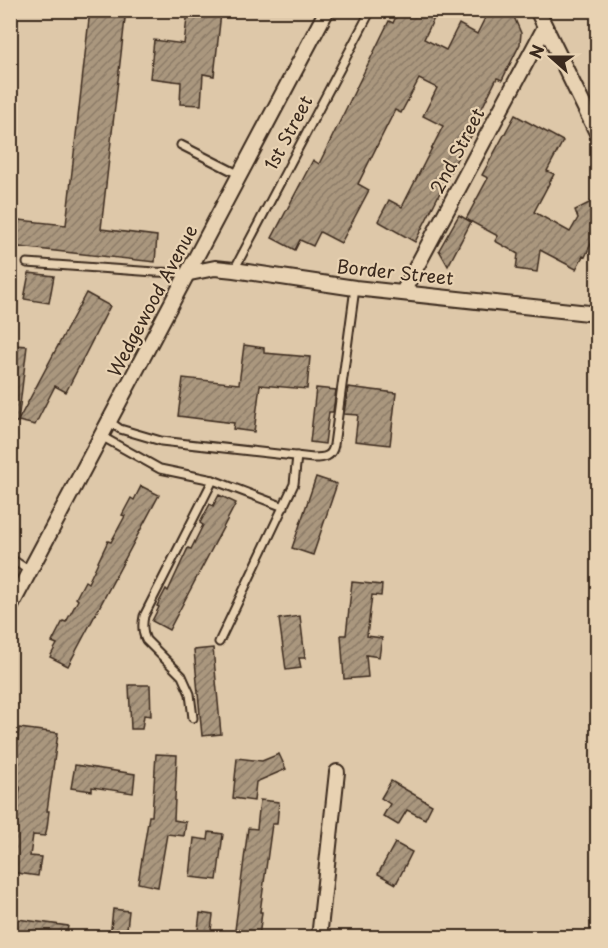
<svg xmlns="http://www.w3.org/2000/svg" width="608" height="948" viewBox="0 0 608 948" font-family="'Playpen Sans',sans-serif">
<defs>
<pattern id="building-hatch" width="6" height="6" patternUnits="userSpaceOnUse" patternTransform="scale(1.5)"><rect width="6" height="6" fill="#aa977e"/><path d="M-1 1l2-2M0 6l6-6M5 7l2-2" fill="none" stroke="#8c7b67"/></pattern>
</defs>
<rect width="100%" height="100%" fill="#dec8a9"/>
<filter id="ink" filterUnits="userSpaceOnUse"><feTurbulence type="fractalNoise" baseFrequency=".0167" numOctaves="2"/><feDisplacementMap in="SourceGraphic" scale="12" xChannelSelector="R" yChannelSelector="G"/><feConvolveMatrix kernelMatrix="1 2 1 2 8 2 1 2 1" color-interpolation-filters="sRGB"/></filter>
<g filter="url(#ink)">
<g fill="url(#building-hatch)" stroke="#3b2a1e" stroke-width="1.5">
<polygon points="90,10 126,10 101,229 157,236 155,262 10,246 10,219 66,225"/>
<polygon points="188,10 221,13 214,76 203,74 201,105 180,104 181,82 150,78 154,40 184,44"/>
<polygon points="399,10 438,10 424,39 446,50 459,24 477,34 489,10 511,10 521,33 520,44 502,80 497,78 479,114 482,115 469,140 467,139 415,242 378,221 389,200 402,207 443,126 423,116 437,88 419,79 401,113 395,110 358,184 369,190 341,243 320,232 313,246 300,240 295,250 272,238 313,160 319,164 389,21 393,23"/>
<polygon points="515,115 563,141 547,171 554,174 534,212 570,232 578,218 575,210 597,199 597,231 585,257 583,256 576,269 540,250 537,272 516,269 518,254 495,241 498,236 466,219 488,178 482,175"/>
<polygon points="459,215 471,222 448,266 439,250"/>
<polygon points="29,273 54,276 49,303 24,299"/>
<polygon points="86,293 110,306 66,392 55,386 35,425 18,421"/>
<polygon points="15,345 27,346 18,422 10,422 10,385"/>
<polygon points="244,345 264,348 264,353 310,357 307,389 260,385 254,432 233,429 234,423 178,416 183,378 239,384"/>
<polygon points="348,387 396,393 390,445 355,441 358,415 344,414"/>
<polygon points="316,388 336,390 333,412 329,412 325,444 310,442"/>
<polygon points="316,477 337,484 313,555 292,548"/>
<polygon points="141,486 159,495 68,666 50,657 57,644 52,642 63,621 66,622 78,600 76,598 85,581 88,583 108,541 111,542 125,516 122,515 131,498 134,500"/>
<polygon points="219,495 236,503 169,630 152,621 159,607 157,606 166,589 168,591 188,548 191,549 203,525 200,523 210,504 213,506"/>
<polygon points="352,582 382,585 381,596 372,595 367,636 382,638 379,657 366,655 368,677 344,679 341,635 346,635"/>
<polygon points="300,616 305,658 299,658 301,668 286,670 279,619"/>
<polygon points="213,648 221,734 202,736 194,650"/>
<polygon points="129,685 150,685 151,716 144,715 142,729 131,729"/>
<polygon points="19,728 58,733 47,811 49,811 47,828 45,836 33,835 30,856 41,857 38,876 10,872 10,807 18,808 20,787 10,785 10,765 15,766"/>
<polygon points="156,754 177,755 174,820 186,822 184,836 167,834 158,887 138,883 149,816 152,816"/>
<polygon points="279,754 286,769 256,782 254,801 233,798 237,758 262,761"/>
<polygon points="75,765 135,774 133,793 92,787 92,791 71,788"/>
<polygon points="391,781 432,805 425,819 407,810 398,825 383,816 390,804 381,798"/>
<polygon points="260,800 279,802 277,824 272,824 260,912 262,912 259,938 234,938 248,828 257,829"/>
<polygon points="209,832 223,834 217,880 190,877 194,838 208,840"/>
<polygon points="395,843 412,852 396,884 378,874"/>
<polygon points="113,909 129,911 126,938 110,938"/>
<polygon points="200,913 213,915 210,938 197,938"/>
<polygon points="10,918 68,926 66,938 10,938"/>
</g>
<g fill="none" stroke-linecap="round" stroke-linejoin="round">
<defs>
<g id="lane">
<polyline points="181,145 240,175"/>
<polyline points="27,263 155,272 189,273"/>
<polyline points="234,270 371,10"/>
<polyline points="10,311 11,304"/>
<path d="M110 422 120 429 161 441 313 458C324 458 332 457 334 445L355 288"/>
<polyline points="101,436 160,469 213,480 284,507"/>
<polyline points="10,558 31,572"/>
<polyline points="219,642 294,484 297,456"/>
<path d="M193 718 190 694 182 676 146 640C142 632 142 625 144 616L213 480"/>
</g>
<g id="street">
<polyline points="537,10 598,135"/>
<polyline points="190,273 215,268 234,270 355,288 598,314"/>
<polyline points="403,292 545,27"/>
<polyline points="10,608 327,10"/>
<polyline points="319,938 337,772"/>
</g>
</defs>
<use href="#lane" stroke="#3b2a1e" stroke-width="11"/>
<use href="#street" stroke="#3b2a1e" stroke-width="18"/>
<use href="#lane" stroke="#e8d2b2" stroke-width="7"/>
<use href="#street" stroke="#e8d2b2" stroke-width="14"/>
</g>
</g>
<g text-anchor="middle" stroke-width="4.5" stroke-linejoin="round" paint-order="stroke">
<g font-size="18" fill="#3b2a1e" stroke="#e8d2b2">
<text transform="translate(289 133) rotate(-62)" y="6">1st Street</text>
<text transform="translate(458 151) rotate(-62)" y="6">2nd Street</text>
<text transform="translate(395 273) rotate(6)" y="6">Border Street</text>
<text transform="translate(153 301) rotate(-62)" y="6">Wedgewood Avenue</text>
</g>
</g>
<rect width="608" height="948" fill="none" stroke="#e8d2b2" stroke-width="36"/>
<rect x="18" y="18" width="572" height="912" fill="none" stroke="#3b2a1e" stroke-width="2" filter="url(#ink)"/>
<g transform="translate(551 57) rotate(291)" stroke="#e8d2b2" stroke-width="4.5" paint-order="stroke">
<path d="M0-4.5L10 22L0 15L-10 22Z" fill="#3b2a1e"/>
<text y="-9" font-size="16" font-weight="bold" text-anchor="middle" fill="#3b2a1e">N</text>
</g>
</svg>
